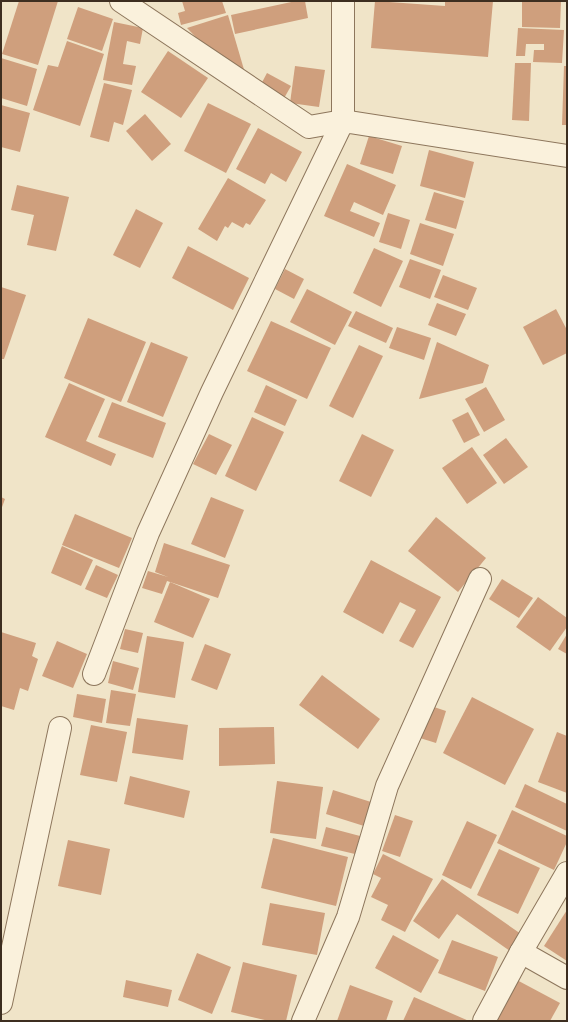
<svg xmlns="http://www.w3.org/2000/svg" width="568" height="1022" viewBox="0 0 568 1022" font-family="'Playfair Display',serif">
<rect width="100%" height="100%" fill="#f0e4c8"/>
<g fill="#cf9f7d">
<polygon points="19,1 58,1 38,65 2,54"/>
<polygon points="182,1 222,1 226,13 181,25 178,13 185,11"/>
<polygon points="296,1 305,1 308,18 235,34 231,15"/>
<polygon points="375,1 445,6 445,1 493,1 488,57 371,48"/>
<polygon points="522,1 561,1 560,28 522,27"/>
<polygon points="78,7 113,19 102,51 67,39"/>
<polygon points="228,15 245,73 236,79 187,28"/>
<polygon points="114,22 143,28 140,44 127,41 123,64 136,66 132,85 103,80"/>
<polygon points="518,28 564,30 562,63 533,62 534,50 544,50 544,44 526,44 525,56 516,56"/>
<polygon points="67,41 104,54 80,126 33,110 48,65 58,67"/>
<polygon points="168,51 208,78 181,118 141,92"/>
<polygon points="1,58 37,69 27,106 1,98"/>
<polygon points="515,63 531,63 529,121 512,120"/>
<polygon points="295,66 325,70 319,107 290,103"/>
<polygon points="564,66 567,66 567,125 562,125"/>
<polygon points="267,73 291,86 283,100 259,88"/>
<polygon points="104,83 132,90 123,125 114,122 109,142 90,137"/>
<polygon points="208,103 251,124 226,173 184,151"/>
<polygon points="1,105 30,113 20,152 1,147"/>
<polygon points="145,114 171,144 152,161 126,131"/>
<polygon points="258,128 302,152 286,182 271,173 265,184 236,169"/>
<polygon points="369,136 402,146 393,174 360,164"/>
<polygon points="429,150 474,162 465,198 420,186"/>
<polygon points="347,164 396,185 383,215 354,202 350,211 380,223 374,237 324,216"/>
<polygon points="228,178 266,200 250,225 246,223 243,228 232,222 228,228 225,226 217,241 198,229"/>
<polygon points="17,185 69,197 56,251 27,245 34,215 11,210"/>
<polygon points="434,192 464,201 456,229 425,220"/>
<polygon points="136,209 163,223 140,268 113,255"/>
<polygon points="388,213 410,220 401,249 379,242"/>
<polygon points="420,223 454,234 443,266 410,254"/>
<polygon points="188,246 249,278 233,310 172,278"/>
<polygon points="374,248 403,261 381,307 353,293"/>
<polygon points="410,259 441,270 430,299 399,287"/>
<polygon points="285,269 304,279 294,299 275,289"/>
<polygon points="443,275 477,288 468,310 434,297"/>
<polygon points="1,287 26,295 4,359 1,359"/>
<polygon points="307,289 352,312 335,345 290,322"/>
<polygon points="437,303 466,314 456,336 428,325"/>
<polygon points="556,309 567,330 567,353 543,365 523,327"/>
<polygon points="356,311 393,328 386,343 348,326"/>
<polygon points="88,318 146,342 121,402 64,378"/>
<polygon points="271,321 331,348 307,399 247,371"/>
<polygon points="397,327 431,338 424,360 389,348"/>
<polygon points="151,342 188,357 163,417 127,402"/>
<polygon points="437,342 489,365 483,383 419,399"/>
<polygon points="359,345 383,356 353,418 329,406"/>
<polygon points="69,383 105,399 86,441 116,454 111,466 45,437"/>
<polygon points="266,385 297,400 285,426 254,412"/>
<polygon points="486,387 505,420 484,432 465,399"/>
<polygon points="112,402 166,423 153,458 98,437"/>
<polygon points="468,412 480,435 464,443 452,420"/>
<polygon points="252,417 284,432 256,491 225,476"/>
<polygon points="209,434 232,445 216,475 193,464"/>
<polygon points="362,434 394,450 371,497 339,481"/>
<polygon points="506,438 528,467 504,484 483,455"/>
<polygon points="472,447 497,483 467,504 442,468"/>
<polygon points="1,497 5,499 1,510"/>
<polygon points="211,497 244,510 225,558 191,544"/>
<polygon points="75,514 132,538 119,568 62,545"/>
<polygon points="436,517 486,558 458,592 408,551"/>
<polygon points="164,543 230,565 218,598 167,581 162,594 142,588 148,571 168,577 155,572"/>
<polygon points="62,546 93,560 81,586 51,573"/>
<polygon points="371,560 441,597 413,648 399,641 416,610 400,602 383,634 343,612"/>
<polygon points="96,565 118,575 107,598 85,589"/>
<polygon points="502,579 533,598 519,618 489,599"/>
<polygon points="170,582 210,599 193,638 154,622"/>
<polygon points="538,597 567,618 567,627 550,651 516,627"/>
<polygon points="125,629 143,633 138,653 120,649"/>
<polygon points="1,632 36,643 32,656 38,659 28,691 20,688 14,710 1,706"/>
<polygon points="567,634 567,654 558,649"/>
<polygon points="147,636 184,642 175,698 138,692"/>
<polygon points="57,641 87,654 73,688 42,676"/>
<polygon points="205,644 231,654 217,690 191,680"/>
<polygon points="113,661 139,668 133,690 108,683"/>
<polygon points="322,675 380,719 358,749 299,705"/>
<polygon points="111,690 136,694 130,726 106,723"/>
<polygon points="77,694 106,699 102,723 73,717"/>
<polygon points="472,697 534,729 505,785 443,753"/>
<polygon points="431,706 446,711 436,743 420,738"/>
<polygon points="137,718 188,725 183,760 132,753"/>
<polygon points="91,725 127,732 117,782 80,775"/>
<polygon points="274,727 275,764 219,766 219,728"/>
<polygon points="557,732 567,736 567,793 538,782"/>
<polygon points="130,776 190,791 184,818 124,804"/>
<polygon points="277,781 323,787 316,839 270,833"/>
<polygon points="525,784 567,804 567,831 515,807"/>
<polygon points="333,790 371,802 364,826 326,814"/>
<polygon points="512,810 567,836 567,842 554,870 497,843"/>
<polygon points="395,815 413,821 400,857 382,851"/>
<polygon points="467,821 497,835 471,889 442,875"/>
<polygon points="326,827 360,836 355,854 321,846"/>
<polygon points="273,838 348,857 336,906 261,888"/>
<polygon points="68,840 110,849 101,895 58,886"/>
<polygon points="499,849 540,868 518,914 477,895"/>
<polygon points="383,854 433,879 405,932 381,920 388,905 371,897 381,878 373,874"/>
<polygon points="442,879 521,934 510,951 457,914 439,939 413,921"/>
<polygon points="270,903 325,913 317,955 262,945"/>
<polygon points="567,910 567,961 544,946"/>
<polygon points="393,935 439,960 421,993 375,968"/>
<polygon points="452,940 498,957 485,991 438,973"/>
<polygon points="197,953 231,967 212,1014 178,1000"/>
<polygon points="243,962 297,975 286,1021 269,1021 231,1012"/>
<polygon points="515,979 560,1003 550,1021 492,1021"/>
<polygon points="126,980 172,990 168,1007 123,997"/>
<polygon points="350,985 393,1001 386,1021 337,1021"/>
<polygon points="414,997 469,1021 403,1021"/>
</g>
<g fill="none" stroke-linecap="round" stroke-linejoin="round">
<defs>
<g id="street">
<polyline points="121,1 309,127 343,121 343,1"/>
<polyline points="94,674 148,533 212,392 343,121 567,156"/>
<polyline points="521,952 567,978"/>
<polyline points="1,1003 60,728"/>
<polyline points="303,1021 348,917 387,786 480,579"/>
<polyline points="484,1021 521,952 567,873"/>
</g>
</defs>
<use href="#street" stroke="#8d765c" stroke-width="24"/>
<use href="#street" stroke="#faf1dc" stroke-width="22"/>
</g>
<rect width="568" height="1022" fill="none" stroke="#3d2e20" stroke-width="4"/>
</svg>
